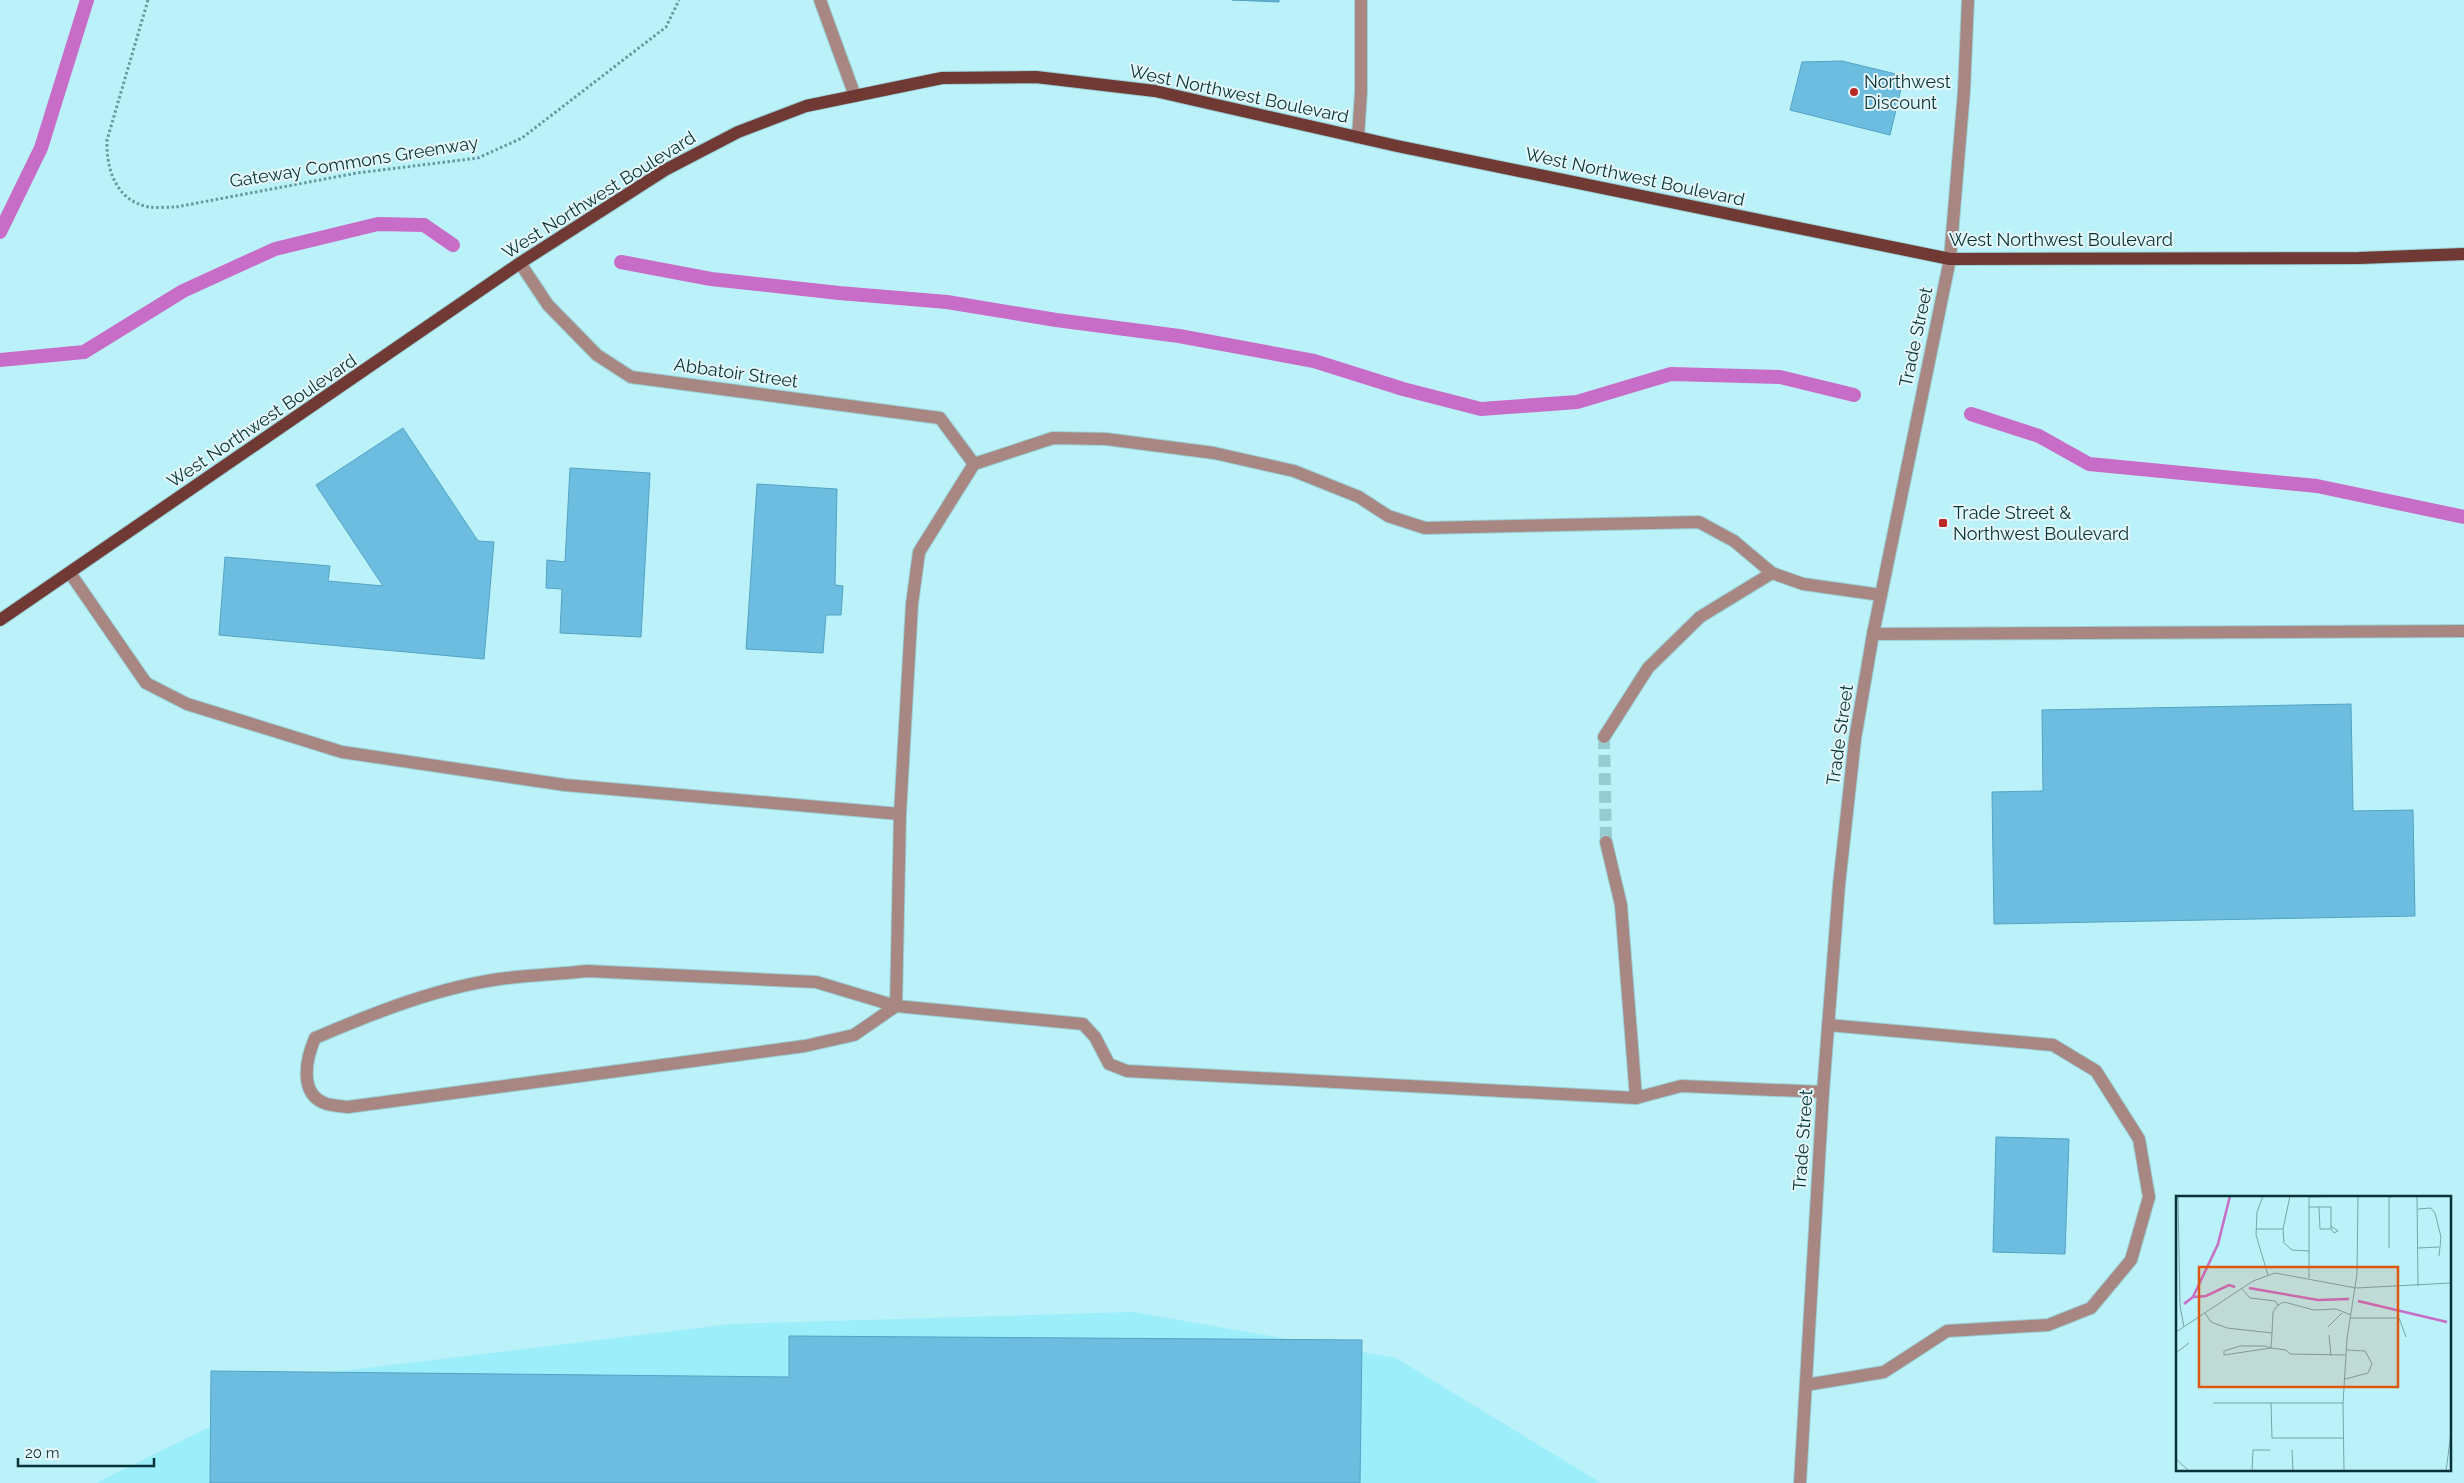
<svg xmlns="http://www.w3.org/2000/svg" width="2464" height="1483" viewBox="0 0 2464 1483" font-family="Raleway,sans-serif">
<rect width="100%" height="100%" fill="#bbf1f9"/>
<polygon fill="#9beefa" points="1133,1312 1396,1358 1601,1483 96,1483 317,1374 731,1324"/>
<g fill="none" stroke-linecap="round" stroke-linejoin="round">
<g stroke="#c76cc7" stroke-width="14">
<polyline points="0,232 41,148 87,0"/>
<polyline points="621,262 711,279 839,293 947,302 1056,320 1179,336 1314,361 1403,389 1481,409 1577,402 1671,374 1780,377 1854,395"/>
<polyline points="0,360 84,352 183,291 275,249 378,224 424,225 453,245"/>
<polyline points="1971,414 2039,436 2089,464 2317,486 2464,517"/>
</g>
</g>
<g fill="#6cbddf" stroke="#52a3c4">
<polygon points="1232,0 1279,0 1279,2"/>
<polygon points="1842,61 1904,76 1890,135 1790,110 1802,62"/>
<polygon points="403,428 478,541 494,542 484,659 219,635 225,557 330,566 328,581 383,586 316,485"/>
<polygon points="570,468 650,473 641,637 560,633 562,589 546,588 547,560 565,562"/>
<polygon points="757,484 837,489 835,585 843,586 841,615 826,615 823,653 746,649"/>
<polygon points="2351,704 2353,811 2413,810 2415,916 1994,924 1992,792 2043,791 2042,710"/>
<polygon points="1996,1137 2069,1139 2065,1254 1993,1252"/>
<polygon points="789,1336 1362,1340 1360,1483 210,1483 211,1371 789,1377"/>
</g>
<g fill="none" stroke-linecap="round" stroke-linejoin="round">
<polyline stroke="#97cbd2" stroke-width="12" stroke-dasharray="12 6" stroke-linecap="butt" points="1604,737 1606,842"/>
<defs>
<g id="minor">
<polyline points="820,0 855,96"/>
<polyline points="1358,137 1361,92 1361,0"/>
<polyline points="520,263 548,305 597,355 631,377 940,418 974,464"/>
<polyline points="70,573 146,683 187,704 342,752 565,785 900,814 912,604 919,552 974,464 1053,438 1106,439 1214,453 1294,471 1359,497 1388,516 1425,528 1699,522 1734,541 1772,573 1803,584 1881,595"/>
<polyline points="1873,634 2464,631"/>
<polyline points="1604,737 1648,668 1700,617 1772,573"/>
<polyline points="900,814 896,1006 1083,1024 1095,1037 1109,1064 1127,1071 1636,1098 1681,1086 1823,1092"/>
<polyline points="1606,842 1621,905 1636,1098"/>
<path d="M587 971 816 982 896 1006 854 1035 805 1046 348 1107C341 1106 334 1106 327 1104 298 1095 306 1059 315 1038 376 1012 441 986 507 978 534 975 561 974 587 971Z"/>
<polyline points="1806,1385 1884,1372 1947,1331 2048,1325 2091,1308 2131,1260 2149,1197 2139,1139 2096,1071 2053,1045 1828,1025"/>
<polyline points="1800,1483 1823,1092 1839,885 1855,739 1873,634 1950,259 1964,91 1968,0"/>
</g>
<polyline id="major" points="0,620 520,263 665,170 738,132 806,106 942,78 1036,77 1155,91 1397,146 1950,259 2359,258 2464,254"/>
</defs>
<use href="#minor" stroke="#9acfd6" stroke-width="14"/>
<use href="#major" stroke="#9acfd6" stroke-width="14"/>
<path stroke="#67999f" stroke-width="3" stroke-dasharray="2.5 2.5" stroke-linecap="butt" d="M148 0 107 140C106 169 116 201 149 207 157 208 168 207 176 207L357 173 478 158 522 138 666 27 679 0"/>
<use href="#minor" stroke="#a88782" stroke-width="12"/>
<use href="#major" stroke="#703933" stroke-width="12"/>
</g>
<g fill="#b92a27" stroke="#e6f7fa" stroke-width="2">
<circle cx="1854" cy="92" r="5"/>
<rect x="1938" y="518" width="10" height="10" rx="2.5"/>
</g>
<g text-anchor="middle" stroke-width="4" stroke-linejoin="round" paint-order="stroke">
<g font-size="18" fill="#063338" stroke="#e6f7fa" text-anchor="start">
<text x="1864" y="88">Northwest<tspan x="1864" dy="21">Discount</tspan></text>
<text x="1953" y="519">Trade Street &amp;<tspan x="1953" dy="21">Northwest Boulevard</tspan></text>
</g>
<g font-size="18" fill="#063338" stroke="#e6f7fa">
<text transform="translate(1239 94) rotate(12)" y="6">West Northwest Boulevard</text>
<text transform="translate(354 162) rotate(-9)" y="6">Gateway Commons Greenway</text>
<text transform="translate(1635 177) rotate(12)" y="6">West Northwest Boulevard</text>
<text transform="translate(599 195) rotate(-32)" y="6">West Northwest Boulevard</text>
<text x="2061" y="246">West Northwest Boulevard</text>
<text transform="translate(1916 337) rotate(-78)" y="6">Trade Street</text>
<text transform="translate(736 373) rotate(8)" y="6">Abbatoir Street</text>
<text transform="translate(262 421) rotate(-34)" y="6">West Northwest Boulevard</text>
<text transform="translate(1840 735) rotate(-82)" y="6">Trade Street</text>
<text transform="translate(1803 1140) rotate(-86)" y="6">Trade Street</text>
</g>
</g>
<g transform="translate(2176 1196)">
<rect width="275" height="275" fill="#bbf1f9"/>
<path fill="none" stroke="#c76cc7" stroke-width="2.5" d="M73 92 142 104 173 103M18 101 30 100 53 89 59 91M182 105 271 126M8 108 17 101 42 48 54 0"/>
<path fill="none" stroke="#73a5ac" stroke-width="1" d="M2 0 4 110 8 131M87 0 81 16 80 39 92 79M114 0 107 33 108 47 116 54 133 55M241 0 242 90M133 1 172 0M133 11H155V33H144L143 11M242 13 255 12 259 17 265 41 263 60M155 30 162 35 158 37 155 33M80 33H107M213 52V1L225 0M242 52 263 51M133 82V0M65 92 74 102 99 105 102 109M29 117 35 126 51 132 96 137 97 116 102 109 108 106 138 114 160 113 175 119M174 122H223L230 141M152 131 166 117M0 136 77 85 99 77 180 92 275 87M96 137 95 152 110 154 114 158 170 159M153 139 155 160M64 150H89L95 152 48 159V155ZM0 157 13 147M169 183 192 177 196 168 189 155 171 154M37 207H167M95 207 96 242H168M116 254 117 275M0 263 13 275M76 275 77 254H94M168 275 167 207 171 143 181 78 182 0M270 275 275 237"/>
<path fill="#dd570e" fill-opacity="0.15" stroke="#dd570e" stroke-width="2.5" d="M23 71H222V191H23Z"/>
<rect width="275" height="275" fill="none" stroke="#063338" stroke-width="2.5"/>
</g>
<path d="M18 1458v8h136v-8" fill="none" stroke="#063338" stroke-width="2.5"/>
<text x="25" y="1458" font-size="15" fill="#063338" stroke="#e6f7fa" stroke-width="4" paint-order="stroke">20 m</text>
</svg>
